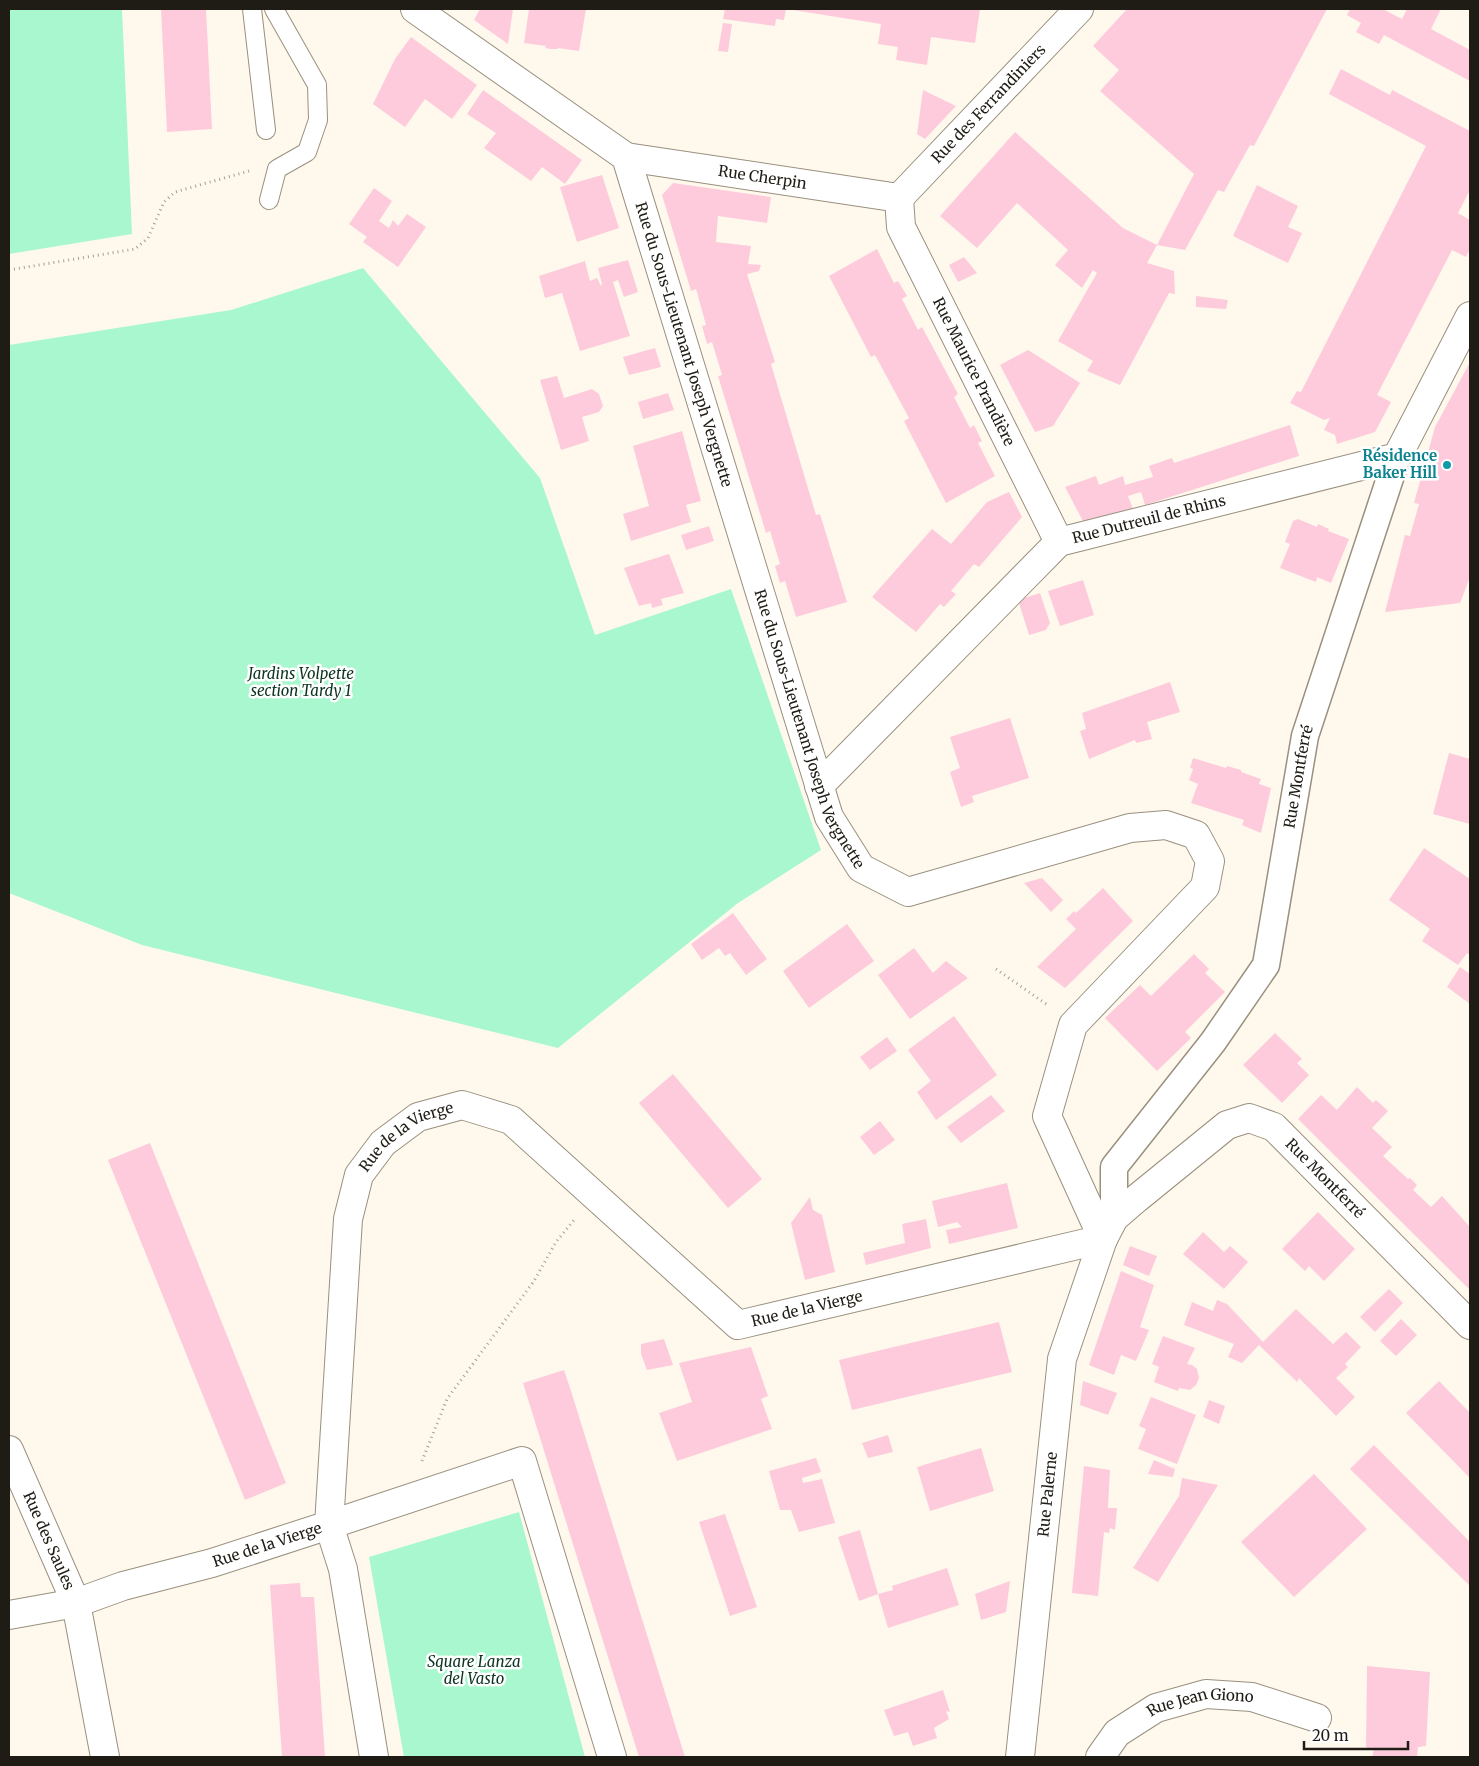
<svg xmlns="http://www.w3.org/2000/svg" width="1479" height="1766" viewBox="0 0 1479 1766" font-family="Merriweather,serif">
<rect width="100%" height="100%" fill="#fff9ed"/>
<g fill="#a9f7ce">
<polygon points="9,9 122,9 132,234 9,254"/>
<polygon points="363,268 540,478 595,635 731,589 821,850 738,903 558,1048 142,945 9,893 9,345 231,310"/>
<polygon points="519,1512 585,1757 404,1757 369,1557"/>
</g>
<g fill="#fecbdc">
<polygon points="161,9 206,9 212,129 167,132"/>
<polygon points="480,9 513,9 508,44 474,20"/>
<polygon points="529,9 586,9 579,51 558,48 558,49 551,49 545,48 546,46 524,43"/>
<polygon points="725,9 786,9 784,20 776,19 775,26 723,19"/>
<polygon points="786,9 980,9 975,43 931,37 927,65 896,60 898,47 878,44 881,24"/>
<polygon points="1127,9 1327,9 1254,146 1250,145 1224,192 1218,190 1185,250 1157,245 1194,174 1100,91 1119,70 1093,46"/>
<polygon points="1350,9 1383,9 1402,19 1407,9 1441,9 1431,29 1470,50 1470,81 1384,35 1379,44 1356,32 1361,23 1347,15"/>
<polygon points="723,23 732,24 728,52 718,51"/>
<polygon points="411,37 477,85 452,119 425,99 405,127 373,104 395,59"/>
<polygon points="1341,69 1390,95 1392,90 1470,131 1470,190 1458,213 1470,220 1470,249 1466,257 1452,250 1377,395 1391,402 1375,432 1337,444 1335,435 1324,430 1330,418 1324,420 1290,403 1297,391 1301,392 1426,146 1329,94"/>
<polygon points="483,90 582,160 565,184 542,167 531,181 484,148 496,133 467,114"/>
<polygon points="923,90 956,106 925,139 917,134"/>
<polygon points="1015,132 1123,228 1157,245 1147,263 1174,271 1175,294 1169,293 1120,385 1087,371 1093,361 1058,341 1097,273 1093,270 1082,288 1055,265 1068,250 1017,203 977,248 940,216"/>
<polygon points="602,175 619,228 577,242 560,187"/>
<polygon points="673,183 771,197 767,223 718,216 716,242 751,246 748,264 761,265 759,271 747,274 775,362 771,364 816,515 820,514 847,602 796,617 785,581 780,583 775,566 780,564 770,531 766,533 718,376 722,375 712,342 707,344 702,326 706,325 696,289 691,291 662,195"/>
<polygon points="1257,185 1298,206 1288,227 1302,233 1288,263 1233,236"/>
<polygon points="374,188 392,201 379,221 389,228 393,220 398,226 407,214 426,227 398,267 363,242 367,237 349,224"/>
<polygon points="877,249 894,283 898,281 907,296 902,299 918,330 922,327 958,394 954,397 970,428 974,425 982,441 978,443 995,476 946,503 904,421 909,418 875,355 871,357 829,276"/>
<polygon points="964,257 977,273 958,282 949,265"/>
<polygon points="628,260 638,292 624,297 618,280 613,282 630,336 580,351 562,293 545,298 539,276 585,261 590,281 597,278 601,286 602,284 598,268"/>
<polygon points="1196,296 1228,300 1226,309 1196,307"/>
<polygon points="655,348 661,367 629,375 623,357"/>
<polygon points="1028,350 1080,383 1053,426 1035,432 1000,365"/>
<polygon points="1469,364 1470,365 1470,577 1460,603 1385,612 1405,535 1410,536 1419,504 1414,503 1435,427"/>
<polygon points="557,376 564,398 592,389 599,394 603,406 599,412 582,417 589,441 561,450 540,380"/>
<polygon points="668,393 674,410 643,419 638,402"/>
<polygon points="1290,425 1299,456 1145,505 1141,492 1128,496 1133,509 1085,525 1065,487 1096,476 1099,485 1123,476 1125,485 1153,477 1149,466 1172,458 1174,463"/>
<polygon points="682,431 701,501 686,505 691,522 631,541 623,514 649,506 633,446"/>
<polygon points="1009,492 1022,517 979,567 974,564 951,591 956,594 944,607 940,604 916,632 872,597 932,529 951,544 987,502"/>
<polygon points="1298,519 1317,527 1318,524 1329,529 1328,531 1349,539 1331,583 1317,577 1316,582 1280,568 1290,544 1285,542 1293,521"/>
<polygon points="709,526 714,541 686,550 681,535"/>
<polygon points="669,554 684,593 661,599 663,605 652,608 651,603 639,606 624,568"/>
<polygon points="1083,580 1094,615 1060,626 1048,591"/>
<polygon points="1040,593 1050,623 1046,630 1029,635 1018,600"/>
<polygon points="1170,682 1180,712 1147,722 1152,739 1136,743 1135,740 1089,759 1080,731 1086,729 1082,713"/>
<polygon points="1010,718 1029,778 972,796 974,802 961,807 950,772 960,768 950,737"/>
<polygon points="1449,753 1470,759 1470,824 1433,814"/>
<polygon points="1193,758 1226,768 1227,766 1241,770 1241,772 1261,779 1259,784 1271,788 1261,833 1242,825 1244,820 1191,803 1198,784 1189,780 1193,769 1190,768"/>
<polygon points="1424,848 1470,879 1470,955 1467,953 1458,965 1422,941 1430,929 1389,900"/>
<polygon points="1042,878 1063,900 1051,912 1024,883"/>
<polygon points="1103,888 1133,921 1065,988 1037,967 1076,929 1066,919 1074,911 1076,913"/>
<polygon points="733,913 767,959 746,975 730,953 725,956 719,948 702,960 691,944"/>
<polygon points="847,924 874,961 809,1008 783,971"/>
<polygon points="914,948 933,973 946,961 968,978 910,1019 878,975"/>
<polygon points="1194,954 1209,969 1205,973 1225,992 1185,1032 1191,1038 1157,1071 1105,1018 1140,985 1151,996"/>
<polygon points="1460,967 1470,974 1470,1004 1447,987"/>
<polygon points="954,1016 997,1075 936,1120 917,1092 931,1081 908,1050"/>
<polygon points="1275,1033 1302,1059 1297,1063 1309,1075 1282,1103 1243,1065"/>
<polygon points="887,1037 897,1051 870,1070 860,1057"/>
<polygon points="673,1074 762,1179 728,1208 639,1103"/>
<polygon points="1357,1087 1373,1103 1376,1100 1388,1111 1372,1128 1392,1147 1383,1156 1408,1179 1410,1178 1417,1185 1413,1190 1431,1207 1442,1196 1470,1227 1470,1290 1298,1119 1321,1095 1337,1110"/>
<polygon points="991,1095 1005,1111 961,1143 947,1127"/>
<polygon points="880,1121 895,1140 874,1155 860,1137"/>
<polygon points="150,1143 286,1483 245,1500 108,1160"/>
<polygon points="1007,1183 1018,1228 949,1244 946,1230 962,1227 957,1222 938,1227 932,1201"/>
<polygon points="810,1197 813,1210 822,1215 835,1272 805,1280 791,1223"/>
<polygon points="1318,1212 1355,1249 1324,1281 1309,1266 1305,1271 1282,1249"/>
<polygon points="926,1219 931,1248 866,1265 863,1253 905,1243 902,1224"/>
<polygon points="1203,1232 1224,1252 1230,1246 1248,1262 1224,1289 1183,1254"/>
<polygon points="1130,1246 1157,1256 1149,1276 1123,1265"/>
<polygon points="1121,1271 1154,1285 1140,1327 1149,1330 1136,1361 1121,1355 1114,1375 1089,1365"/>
<polygon points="1389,1289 1403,1303 1375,1332 1360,1317"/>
<polygon points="1217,1300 1227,1304 1263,1342 1296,1309 1333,1344 1346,1332 1361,1347 1345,1364 1348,1367 1336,1378 1355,1397 1336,1416 1299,1378 1297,1382 1259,1345 1242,1363 1228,1357 1234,1344 1184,1325 1192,1302 1213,1311"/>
<polygon points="1401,1319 1417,1335 1396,1356 1380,1341"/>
<polygon points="999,1322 1012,1372 852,1410 839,1360"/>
<polygon points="1163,1336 1195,1348 1187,1364 1192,1365 1197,1369 1199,1378 1196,1385 1190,1390 1179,1388 1178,1391 1154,1382 1159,1367 1152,1364"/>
<polygon points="664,1339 673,1365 647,1370 641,1354 641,1344"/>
<polygon points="751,1347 768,1396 761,1399 772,1429 677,1461 659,1413 692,1402 679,1363"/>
<polygon points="564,1370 571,1391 685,1757 639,1757 523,1383"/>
<polygon points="1083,1381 1117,1393 1108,1415 1080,1405"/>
<polygon points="1439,1381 1470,1413 1470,1478 1406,1413"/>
<polygon points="1151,1397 1196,1415 1177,1464 1138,1449 1146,1429 1139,1426"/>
<polygon points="1209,1400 1225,1406 1219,1424 1203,1417"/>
<polygon points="888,1435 893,1452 868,1458 862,1443"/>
<polygon points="1374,1445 1470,1542 1470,1586 1350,1469"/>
<polygon points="981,1448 994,1491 930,1511 917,1467"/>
<polygon points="816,1458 821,1472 802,1478 803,1483 822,1479 835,1523 799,1532 791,1510 780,1510 769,1471"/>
<polygon points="1154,1460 1175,1469 1173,1477 1148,1474"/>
<polygon points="1084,1466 1110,1470 1108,1508 1117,1508 1115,1530 1110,1528 1109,1533 1104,1532 1098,1596 1072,1593"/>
<polygon points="1314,1474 1367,1529 1294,1597 1241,1542"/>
<polygon points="1182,1478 1218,1485 1158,1582 1133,1568 1179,1496"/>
<polygon points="725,1514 757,1607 730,1616 699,1522"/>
<polygon points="860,1530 878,1594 859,1601 838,1537"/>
<polygon points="947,1568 959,1605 888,1628 878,1594 893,1590 892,1586"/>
<polygon points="1010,1581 1006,1612 981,1620 975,1594"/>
<polygon points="300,1583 301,1597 314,1597 325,1757 282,1757 270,1585"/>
<polygon points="1367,1666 1430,1672 1426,1746 1418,1747 1417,1757 1372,1757 1374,1750 1366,1747"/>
<polygon points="943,1690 950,1712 946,1711 949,1719 934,1728 937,1738 913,1746 908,1732 894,1736 884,1710"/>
</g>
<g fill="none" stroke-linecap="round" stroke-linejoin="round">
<defs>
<g id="service">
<polyline points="252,9 266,130"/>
<polyline points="269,200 277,169 307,152 318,120 317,85 274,9"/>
</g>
<g id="pedestrian">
<path id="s1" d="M1114 1218V1167L1213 1042 1266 965 1305 736 1397 457"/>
</g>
<g id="minor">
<path id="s2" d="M415 9 626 157 829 817 861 868 908 892 1130 828 1166 825 1196 835 1210 861 1205 887 1073 1025 1047 1116 1103 1239"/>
<path id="s3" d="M626 157 899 198"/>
<path id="s4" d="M899 198 901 227 1059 542"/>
<path id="s5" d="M899 198 1079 9"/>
<path id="s6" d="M819 786 1059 542 1397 457 1470 316"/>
<path id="s7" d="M9 1450 76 1603 105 1757"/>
<path id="s8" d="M9 1615 76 1603 123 1586 212 1563 329 1525 348 1219 359 1175 383 1143 418 1117 462 1105 511 1120 738 1325 1103 1239"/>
<polyline points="374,1757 343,1569 329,1525 522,1461 612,1757"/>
<path id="s9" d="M1020 1757 1062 1359 1103 1239 1114 1218 1136 1199 1227 1125 1249 1118 1274 1127 1470 1325"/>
<path id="s10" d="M1100 1757 1117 1733 1156 1708 1206 1694 1252 1697 1317 1718"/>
</g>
</defs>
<use href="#service" stroke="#99907e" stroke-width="20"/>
<use href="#pedestrian" stroke="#99907e" stroke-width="29"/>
<use href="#minor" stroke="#99907e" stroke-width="30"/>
<g stroke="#a49f95" stroke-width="3" stroke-dasharray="1 4" stroke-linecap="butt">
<polyline points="9,270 135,249 148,238 164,202 175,192 249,171"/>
<polyline points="996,969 1049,1006"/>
<polyline points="422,1461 447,1399 534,1281 556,1242 574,1220"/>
</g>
<use href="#service" stroke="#fff" stroke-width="18"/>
<use href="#pedestrian" stroke="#fff" stroke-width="26"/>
<use href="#minor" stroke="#fff" stroke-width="28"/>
</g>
<circle fill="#0f9aa8" stroke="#fff" stroke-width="2" cx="1447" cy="465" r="5"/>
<g text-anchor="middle" stroke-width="5" stroke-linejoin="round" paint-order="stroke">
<g font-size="15" fill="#1f1c15" stroke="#fff">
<text dy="5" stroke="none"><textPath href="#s5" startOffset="130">Rue des Ferrandiniers</textPath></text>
<text dy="5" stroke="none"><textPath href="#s3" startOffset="138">Rue Cherpin</textPath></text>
<text dy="5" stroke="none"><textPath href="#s2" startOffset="454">Rue du Sous-Lieutenant Joseph Vergnette</textPath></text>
<text dy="5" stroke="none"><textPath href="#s4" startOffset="191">Rue Maurice Prandière</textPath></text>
<text dy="5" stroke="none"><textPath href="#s6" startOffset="435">Rue Dutreuil de Rhins</textPath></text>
<text dy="5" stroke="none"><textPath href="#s2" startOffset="859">Rue du Sous-Lieutenant Joseph Vergnette</textPath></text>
<text dy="5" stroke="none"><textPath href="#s1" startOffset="495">Rue Montferré</textPath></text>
<text dy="5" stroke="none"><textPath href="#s8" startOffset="748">Rue de la Vierge</textPath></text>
<text dy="5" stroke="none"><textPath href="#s9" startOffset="819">Rue Montferré</textPath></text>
<text dy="5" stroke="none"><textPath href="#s8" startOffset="1242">Rue de la Vierge</textPath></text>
<text dy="5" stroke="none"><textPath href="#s9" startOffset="264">Rue Palerne</textPath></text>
<text dy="5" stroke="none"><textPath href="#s7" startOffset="99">Rue des Saules</textPath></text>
<text dy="5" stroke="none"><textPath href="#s8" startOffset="268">Rue de la Vierge</textPath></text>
<text dy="5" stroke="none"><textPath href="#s10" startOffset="121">Rue Jean Giono</textPath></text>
</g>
<g font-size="15" font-weight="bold" fill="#0d838f" stroke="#fff" text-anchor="end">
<text x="1437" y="461">Résidence<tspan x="1437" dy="17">Baker Hill</tspan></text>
</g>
<g font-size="15" font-style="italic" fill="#0c3221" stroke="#fff">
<text x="301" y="679">Jardins Volpette<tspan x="301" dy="17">section Tardy 1</tspan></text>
<text x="474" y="1667">Square Lanza<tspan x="474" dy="17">del Vasto</tspan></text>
</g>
</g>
<rect width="1479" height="1766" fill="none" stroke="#1f1c15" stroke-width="20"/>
<path d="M1304 1741v8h104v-8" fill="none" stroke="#1f1c15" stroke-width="2.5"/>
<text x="1312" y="1741" font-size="15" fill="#1f1c15" stroke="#ffffff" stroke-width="4" paint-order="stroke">20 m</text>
</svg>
